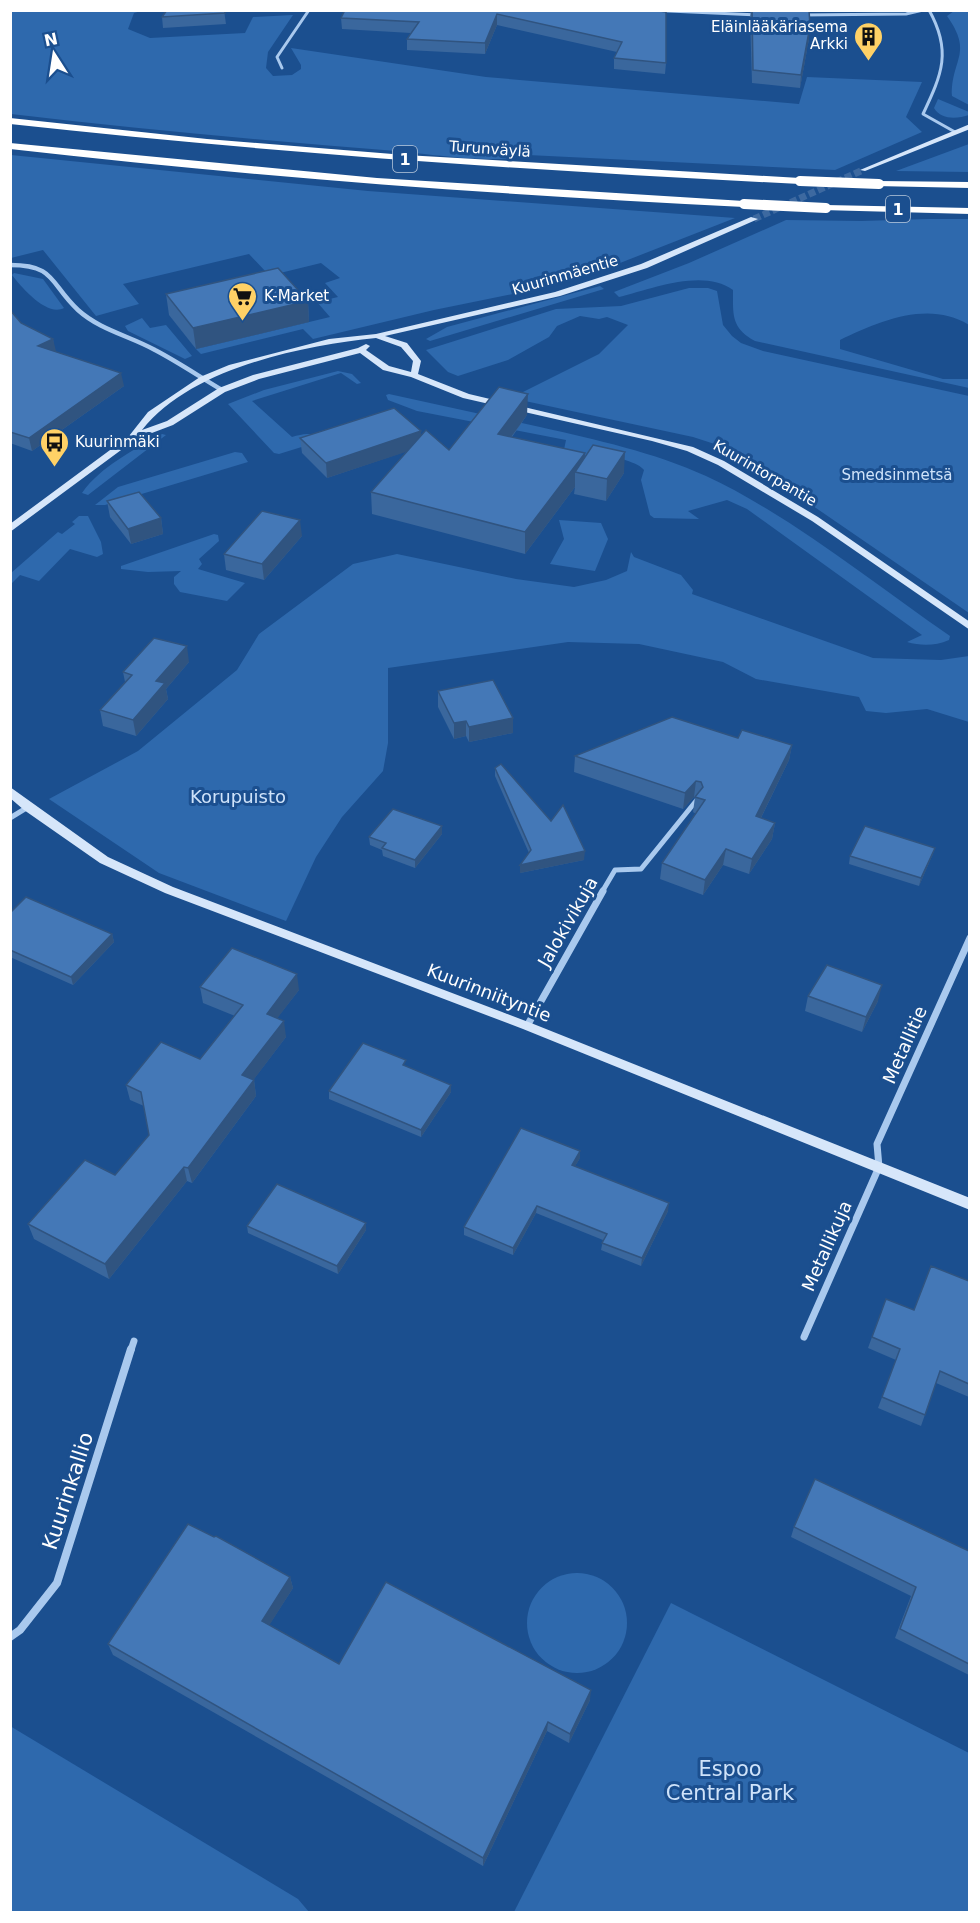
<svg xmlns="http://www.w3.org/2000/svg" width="980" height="1923" viewBox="0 0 980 1923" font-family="'DejaVu Sans',sans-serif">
<rect width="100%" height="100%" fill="#1b4f8f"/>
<g fill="#2e69ad">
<path d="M11 10 141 11 134 13 128 29 150 38 245 33 253 17 293 15 268 52 266 68 273 76 292 75 301 69V65L291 48 486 77 799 104 807 77 922 82 906 117 922 132 835 170 528 155C499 165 429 154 396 151 267 141 139 129 11 114Z"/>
<path d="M954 11H969V105L952 96C951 59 974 54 947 16Z"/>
<path d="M938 99 969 112V115C957 119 941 120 934 108Z"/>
<polygon points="969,144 969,172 896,171"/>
<polygon points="11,155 368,191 735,218 597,272 532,290 434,310 313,339 303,329 201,354 196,349 330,317 317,302 338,297 325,283 340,278 321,263 276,274 267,273 249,254 123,284 139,304 96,316 43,250 11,258"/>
<path d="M929 219H969V325C929 300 879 321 840 340V349L943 379H969V388L755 341C731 328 733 315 733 290 703 268 652 289 619 297L614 292 689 263 786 220 861 221Z"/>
<path d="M14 273 43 279 64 308C47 317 22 288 12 275Z"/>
<polygon points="600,286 604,289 430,341 426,339 447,327"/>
<polygon points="689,288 708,288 717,291 723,325 732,336 741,343 763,351 969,396 969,613 730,449 693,437 511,398 599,354 628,325 607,317 599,319 580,316 557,326 549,337 508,360 458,376 448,372 426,350 556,309 621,306"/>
<polygon points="142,318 150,328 166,325 192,356 185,359 128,331 125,326"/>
<path d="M338 371 352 374 361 383 357 384 341 373 252 401 292 437C304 434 312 431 321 441L279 454 274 453 228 404 264 390Z"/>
<path d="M389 394C439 405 490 416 540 427 597 440 653 452 706 476 790 515 873 583 950 636L949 640C935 646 921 646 907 642L922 635 747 509 727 500 688 511 699 519 654 518 650 515 641 480 644 470C639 462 608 454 598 456 581 458 584 469 561 464L566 440 417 411 388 400 386 395Z"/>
<path d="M162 434 166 435 88 495 82 493C101 466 134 450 162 434Z"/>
<polygon points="235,452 242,453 248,462 105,505 95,505 118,487"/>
<polygon points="79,516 88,516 101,542 103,554 97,557 70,549 39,581 20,575 11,584 11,573 58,532 62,534 75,524 72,522"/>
<polygon points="559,520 601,523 608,539 595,571 550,564 564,539"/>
<polygon points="214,534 218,535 219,541 199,559 202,564 198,569 245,583 227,601 180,592 174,584 174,577 181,571 148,572 121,569 121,566"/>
<polygon points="631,552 634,557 681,575 693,590 692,594 873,658 941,660 969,656 969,722 927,709 886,713 866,711 859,697 756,679 723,662 639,644 568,642 388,668 388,743 383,771 342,817 316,857 286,921 159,873 49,799 138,751 237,670 259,634 353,564 397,554 516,579 574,587 606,580 627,571"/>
<circle cx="577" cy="1623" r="50"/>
<polygon points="671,1603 969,1753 969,1912 514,1912"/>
<polygon points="10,1726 298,1899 309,1912 11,1912"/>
</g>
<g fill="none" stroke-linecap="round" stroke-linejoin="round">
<polyline stroke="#3d69a0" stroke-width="7" stroke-dasharray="7 3" stroke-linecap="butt" points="754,219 863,170"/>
<g stroke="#a9c9ee" stroke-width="3">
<polyline points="647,10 758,15"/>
<path d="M929 10C952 51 942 74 923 114L955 132"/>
<polyline points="801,15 906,14 923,10"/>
<polyline points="282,68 277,57 309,10"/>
</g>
<path stroke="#a9c9ee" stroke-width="4.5" d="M10 265C56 265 49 283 78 310 100 330 130 336 155 350 178 362 200 377 222 390"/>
<g stroke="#a9c9ee" stroke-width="5">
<polyline points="10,818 28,807"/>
<polyline points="602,892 615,870 641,869 696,801"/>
</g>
<g stroke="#a9c9ee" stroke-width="7">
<polyline points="527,1026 603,891"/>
<polyline points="804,1337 879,1167 877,1144 970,938"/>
<polyline points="131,1350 134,1341"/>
</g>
<polyline stroke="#a9c9ee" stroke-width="8" points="10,1637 20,1630 57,1583 131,1349"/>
<g fill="#d6e6fa" fill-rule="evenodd">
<polygon points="970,124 970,129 865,171 860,170"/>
<path d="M751 217 758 219 647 268 560 296 385 336 407 343 421 361 418 374 469 394 693 447 724 461 818 517 970 622V630L812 521 718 465 687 451 652 441 463 398 411 377 383 370 360 353 259 379 225 392 173 425 136 439 10 532V524L129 436 148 412 200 377 229 365 329 339 376 334 555 292 641 264ZM376 338 401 347 413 361 411 372 389 366 366 350 370 346 366 344 358 348 253 375 219 388 167 421 142 430C191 368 301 346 376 338Z"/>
<polygon points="10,787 108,857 173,887 531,1023 970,1198 970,1210 523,1029 165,893 100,863 24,810 10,798"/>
</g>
<g fill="#fff" fill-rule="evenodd">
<path d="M10 118 207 139 405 155 800 178 805 181 800 184C536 171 273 153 10 124Z"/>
<path d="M10 143 377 178 744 201 749 204 744 207C499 195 254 177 10 149Z"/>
<polygon points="879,181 970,182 970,188 875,186 875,182"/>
<polygon points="826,205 970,208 970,214 822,210 822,206"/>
</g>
<g stroke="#fff" stroke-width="10">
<polyline points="800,181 879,184"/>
<polyline points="744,204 826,208"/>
</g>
</g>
<g fill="#3a679d">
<polygon points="224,10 226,24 163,28 162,17"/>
<polygon points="653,10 666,63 665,74 614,69 614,58 617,52 497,25 485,54 407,50 407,39 411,33 342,29 341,18"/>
<polygon points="751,10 809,10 809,39 800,88 752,83 750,17"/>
<polygon points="166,294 308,301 309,322 196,349 169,315"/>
<polygon points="10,310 21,323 53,339 55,352 124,386 32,451 10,443"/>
<polygon points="527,415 512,437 585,458 624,473 606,501 574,494 575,487 525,554 372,514 371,492 407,451 327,478 302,453 300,438 421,431 421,435 449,450"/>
<polygon points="107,501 161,518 163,534 131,544 110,517"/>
<polygon points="302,536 264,580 226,570 224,554"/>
<polygon points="189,662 166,689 168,699 136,736 103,726 100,710 125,682 123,672"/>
<polygon points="438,691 513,718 513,733 469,742 466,736 454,739 438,707"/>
<polygon points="738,738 792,745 789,760 761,818 775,823 772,839 749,874 723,865 703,895 660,879 662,863 696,814 693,812 695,797 694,797 683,809 574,772 575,756"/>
<polygon points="495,768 551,821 584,860 520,873 529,853 495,776"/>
<polygon points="442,834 415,868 383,856 382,850 370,845 369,837"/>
<polygon points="935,848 932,856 919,886 849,864 850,856"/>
<polygon points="10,913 112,934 114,942 73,985 10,957"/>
<polygon points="200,987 299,990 277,1018 286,1037 253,1080 254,1080 256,1096 192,1183 187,1181 109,1279 34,1239 28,1224 115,1175 149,1135 144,1106 130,1100 126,1085 200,1059 235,1016 203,1003"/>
<polygon points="808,996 878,1001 862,1032 805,1011"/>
<polygon points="329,1091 451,1092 421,1137 329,1099"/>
<polygon points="580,1158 575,1166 668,1211 641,1266 601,1250 603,1240 536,1213 513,1255 464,1235 464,1227"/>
<polygon points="247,1226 366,1230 338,1274 248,1233"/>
<polygon points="969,1281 969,1397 936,1383 921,1426 878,1408 896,1360 868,1348 872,1337 914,1310"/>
<polygon points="794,1527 969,1551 969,1675 895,1638 911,1596 791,1537"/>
<polygon points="290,1577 293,1588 269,1625 339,1664 590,1700 569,1743 547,1731 483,1866 113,1655 108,1644"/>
</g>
<g fill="#305480">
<polygon points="497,14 497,25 485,54 485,43"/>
<polygon points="810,26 809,39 800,88 801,75"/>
<polygon points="308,301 309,322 196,349 193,328"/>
<polygon points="53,339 56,351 41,358 38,346"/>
<polygon points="121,373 124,386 32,451 29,438"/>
<polygon points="528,394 527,415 498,455 498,434"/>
<polygon points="421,431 421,447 327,478 326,463"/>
<polygon points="625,452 624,473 606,501 607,479"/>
<polygon points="585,453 584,474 575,472 575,487 525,554 525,532"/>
<polygon points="161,518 163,534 131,544 128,529"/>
<polygon points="300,520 302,536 264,580 262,564"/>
<polygon points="187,646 189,662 166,689 168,699 136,736 133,720 156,681"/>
<polygon points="513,718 513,733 469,742 469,727"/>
<polygon points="466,721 466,736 454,739 454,723"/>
<polygon points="792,745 789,760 754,832 756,816"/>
<polygon points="696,781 694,797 683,809 685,793"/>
<polygon points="775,823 772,839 749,874 752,859"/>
<polygon points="442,826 442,834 415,868 415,860"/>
<polygon points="935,848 932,856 919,886 921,878"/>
<polygon points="726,849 723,865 703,895 705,880"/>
<polygon points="585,851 584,860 520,873 520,865"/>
<polygon points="112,934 114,942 73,985 71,977"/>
<polygon points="297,974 299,990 269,1029 267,1014"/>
<polygon points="882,985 878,1001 862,1032 866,1017"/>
<polygon points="284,1021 286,1037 245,1091 242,1075"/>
<polygon points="254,1080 256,1096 192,1183 188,1168"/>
<polygon points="451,1085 451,1092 421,1137 421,1130"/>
<polygon points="580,1151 580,1158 571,1173 572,1165"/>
<polygon points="184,1167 187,1181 109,1279 105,1264"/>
<polygon points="669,1203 668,1211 641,1266 642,1258"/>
<polygon points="537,1206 536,1213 513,1255 513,1248"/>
<polygon points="366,1223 366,1230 338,1274 337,1266"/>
<polygon points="290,1577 293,1588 265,1632 262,1621"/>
<polygon points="591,1690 590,1700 569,1743 570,1734"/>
<polygon points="548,1722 547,1731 483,1866 483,1858"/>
</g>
<g fill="#4478b7" stroke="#305480" stroke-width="1.5">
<polygon points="167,10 224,10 225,13 162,17"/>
<polygon points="345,10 653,10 666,12 666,63 614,58 622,42 497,14 485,43 407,39 419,22 341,18"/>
<polygon points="752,10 809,10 810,26 801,75 753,70"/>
<polygon points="278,268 308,301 193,328 166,294"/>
<polygon points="10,310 21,323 53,339 38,346 121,373 29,438 10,432"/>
<polygon points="499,387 528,394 498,434 585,453 525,532 371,492 426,430 449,450"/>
<polygon points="394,408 421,431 326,463 300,438"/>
<polygon points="593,445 625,452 607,479 575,472"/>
<polygon points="139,492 161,518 128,529 107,501"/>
<polygon points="262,511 300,520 262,564 224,554"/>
<polygon points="154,638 187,646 156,681 165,683 133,720 100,710 132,675 123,672"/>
<polygon points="493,680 513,718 469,727 466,721 454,723 438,691"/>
<polygon points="672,717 738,738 742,730 792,745 756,816 775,823 752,859 726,849 705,880 662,863 705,800 695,797 703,787 701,782 696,781 685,793 575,756"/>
<polygon points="501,764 551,821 563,805 585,851 520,865 531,850 495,768"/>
<polygon points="393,809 442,826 415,860 382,848 386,843 369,837"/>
<polygon points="865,826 935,848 921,878 850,856"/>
<polygon points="26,897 112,934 71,977 10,950 10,913"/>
<polygon points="232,948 297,974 267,1014 284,1021 242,1075 254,1080 188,1168 184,1167 105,1264 28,1224 85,1160 115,1175 149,1135 141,1092 126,1085 161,1042 200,1059 243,1005 200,987"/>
<polygon points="827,965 882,985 866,1017 808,996"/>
<polygon points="363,1043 406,1060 403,1065 451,1085 421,1130 329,1091"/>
<polygon points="521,1128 580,1151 572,1165 669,1203 642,1258 602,1243 607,1234 537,1206 513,1248 464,1227"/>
<polygon points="277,1184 366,1223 337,1266 247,1226"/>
<polygon points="931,1266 969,1281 969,1384 940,1371 925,1415 882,1397 900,1349 872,1337 886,1299 914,1310"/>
<polygon points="815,1479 969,1551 969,1664 900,1629 916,1587 794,1527"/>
<polygon points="188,1524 214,1537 216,1536 290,1577 262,1621 339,1664 386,1582 591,1690 570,1734 548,1722 483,1858 108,1644"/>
</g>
<defs>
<symbol id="building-pin" viewBox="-11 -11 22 30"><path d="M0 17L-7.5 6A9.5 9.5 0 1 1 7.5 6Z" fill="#ffd166" stroke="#1b4f8f"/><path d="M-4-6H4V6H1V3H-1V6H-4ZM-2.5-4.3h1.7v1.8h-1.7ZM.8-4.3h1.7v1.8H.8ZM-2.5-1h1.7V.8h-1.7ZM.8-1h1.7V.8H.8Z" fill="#111"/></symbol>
<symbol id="supermarket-pin" viewBox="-11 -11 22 30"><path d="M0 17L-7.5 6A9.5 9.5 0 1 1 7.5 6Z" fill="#ffd166" stroke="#1b4f8f"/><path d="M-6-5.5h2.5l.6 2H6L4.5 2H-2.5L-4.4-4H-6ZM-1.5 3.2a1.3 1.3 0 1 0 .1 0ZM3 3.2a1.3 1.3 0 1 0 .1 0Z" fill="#111"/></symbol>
<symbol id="bus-pin" viewBox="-11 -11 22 30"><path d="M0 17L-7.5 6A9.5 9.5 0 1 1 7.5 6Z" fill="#ffd166" stroke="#1b4f8f"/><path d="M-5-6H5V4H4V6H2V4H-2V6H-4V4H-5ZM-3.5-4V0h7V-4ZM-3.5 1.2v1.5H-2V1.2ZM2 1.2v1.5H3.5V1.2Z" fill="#111"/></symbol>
</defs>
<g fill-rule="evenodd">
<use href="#building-pin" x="852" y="20" width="33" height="45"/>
<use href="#supermarket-pin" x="226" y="280" width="33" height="45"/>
<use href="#bus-pin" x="38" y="426" width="33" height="45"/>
</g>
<g text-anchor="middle" stroke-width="6" stroke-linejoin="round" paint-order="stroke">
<g font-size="15" fill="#fff" stroke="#1b4f8f" text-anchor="start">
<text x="848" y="32" text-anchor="end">Eläinlääkäriasema<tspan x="848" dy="17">Arkki</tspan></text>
<text x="264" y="301">K-Market</text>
<text x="75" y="447">Kuurinmäki</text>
</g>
<g font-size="15" fill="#fff" stroke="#1b4f8f">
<text transform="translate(490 149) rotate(4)" y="5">Turunväylä</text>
<text transform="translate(565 275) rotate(-16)" y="5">Kuurinmäentie</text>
<text transform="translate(765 473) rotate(30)" y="5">Kuurintorpantie</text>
</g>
<g font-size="15" fill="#cfe3fa" stroke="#1b4f8f">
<text x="897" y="480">Smedsinmetsä</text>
</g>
<g fill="#1b4f8f" stroke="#bbcadd" stroke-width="1.5">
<rect x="393" y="146" width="24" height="26" rx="4.5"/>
<rect x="886" y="196" width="24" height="26" rx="4.5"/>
</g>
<g font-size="16" font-weight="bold" fill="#fff">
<text x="405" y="165">1</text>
<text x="898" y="215">1</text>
</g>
<g font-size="18" fill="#cfe3fa" stroke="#1b4f8f">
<text x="238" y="803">Korupuisto</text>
</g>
<g font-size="18" fill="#fff" stroke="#1b4f8f">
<text transform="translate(568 922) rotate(-60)" y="6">Jalokivikuja</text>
<text transform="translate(489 993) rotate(21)" y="6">Kuurinniityntie</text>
<text transform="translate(905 1045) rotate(-66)" y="6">Metallitie</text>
<text transform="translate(827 1246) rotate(-66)" y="6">Metallikuja</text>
</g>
<g font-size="21" fill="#fff" stroke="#1b4f8f">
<text transform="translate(68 1491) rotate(-72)" y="7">Kuurinkallio</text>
</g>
<g font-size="21" fill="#cfe3fa" stroke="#1b4f8f">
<text x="730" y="1776">Espoo<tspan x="730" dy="24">Central Park</tspan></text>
</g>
</g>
<rect width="980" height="1923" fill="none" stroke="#ffffff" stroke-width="24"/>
<g transform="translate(54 54) rotate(348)" stroke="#1b4f8f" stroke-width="4.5" paint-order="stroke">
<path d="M0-4.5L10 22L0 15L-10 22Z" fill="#ffffff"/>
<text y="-9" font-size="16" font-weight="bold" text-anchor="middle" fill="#ffffff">N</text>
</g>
</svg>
